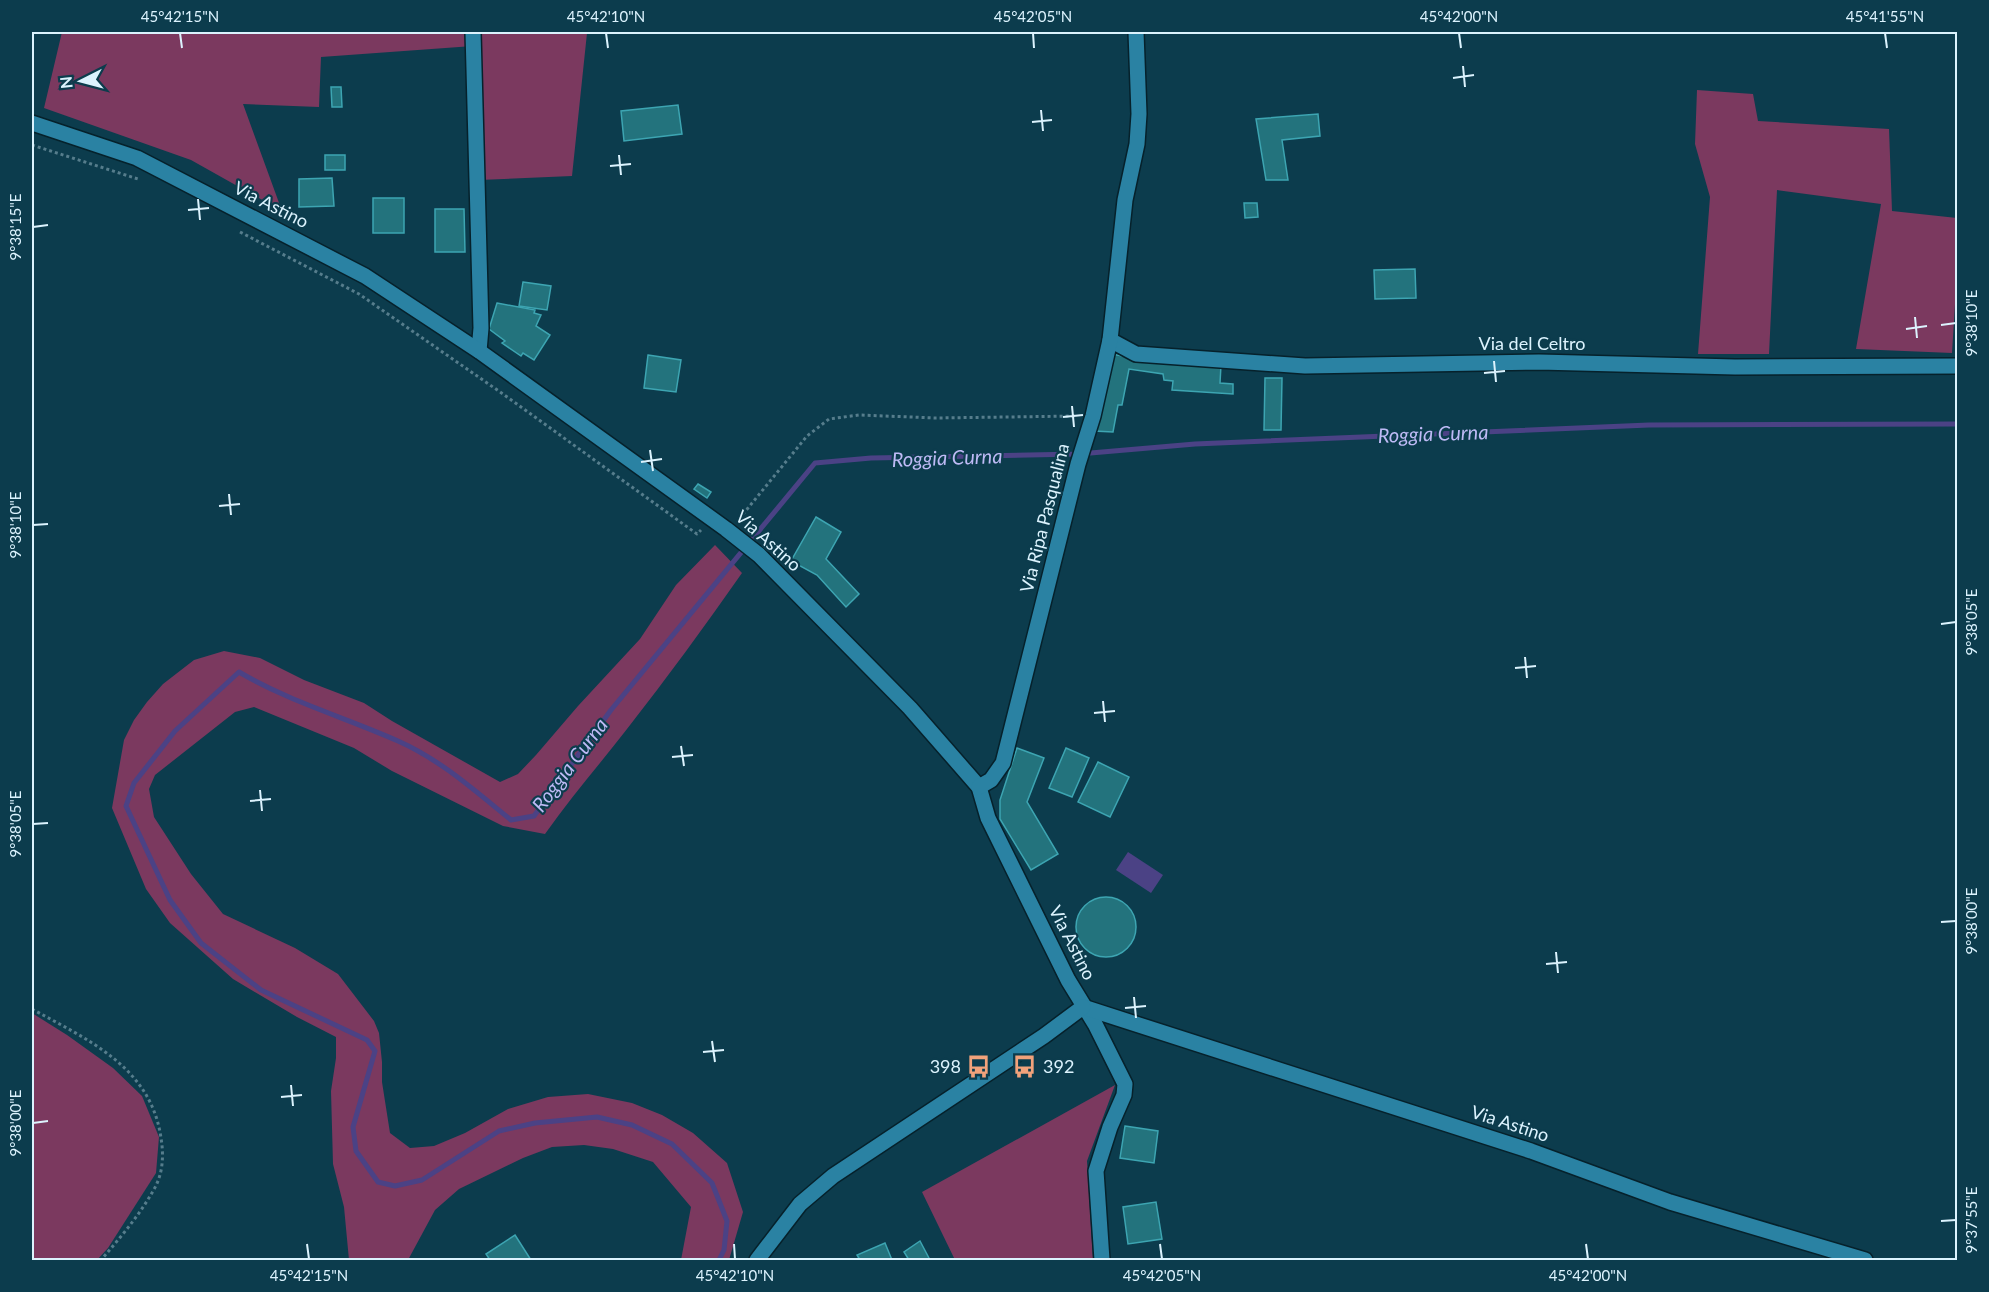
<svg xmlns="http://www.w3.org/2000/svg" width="1989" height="1292" viewBox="0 0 1989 1292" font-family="Lato,sans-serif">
<rect width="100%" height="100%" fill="#0c3c4d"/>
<g fill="#7b395f">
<polygon points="62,32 580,32 587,33 572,176 479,180 473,46 321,57 319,107 243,104 282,211 191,160 44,108"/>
<polygon points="1697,90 1753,94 1758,121 1889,129 1892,211 1957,218 1957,272 1952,353 1856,349 1881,204 1777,190 1769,354 1698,354 1710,197 1695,144"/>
<path d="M715 545 742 573C705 626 667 678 627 729 600 764 571 797 545 834L503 826 392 771 354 748 254 707 235 712 155 775 149 789 154 817 191 874 223 914 295 948 338 974 374 1021 379 1033 382 1062V1082L390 1133 410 1148 434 1146 465 1133 508 1109 548 1097 588 1094 632 1103 662 1115 693 1133 727 1163 743 1212 729 1260H681L691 1207 653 1162 613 1149 584 1145 552 1147 523 1158 459 1189 435 1210 408 1260H349L344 1207 333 1164 331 1091 336 1058V1037L297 1017 233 979 170 923 146 889 112 808 124 740 134 720 147 702 163 684 194 660 224 651 260 658 304 680 364 703 392 721 500 782 518 774 536 755 578 706 640 639 676 585Z"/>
<polygon points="32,1013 67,1035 113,1068 142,1096 159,1137 156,1173 108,1248 97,1260 32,1260"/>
<polygon points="1115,1085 1087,1161 1093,1260 955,1260 922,1192"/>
</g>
<polygon fill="#4b4285" points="1128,852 1163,875 1151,893 1116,870"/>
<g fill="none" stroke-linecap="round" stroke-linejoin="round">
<path stroke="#4b4285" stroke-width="5" d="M719 1260 724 1250 727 1221 712 1183 672 1144 632 1125 597 1117 535 1123 499 1131 422 1180 395 1186 378 1182 356 1151 353 1127 375 1051 367 1040 261 990 201 943 170 900 126 806 134 783 175 731 239 672C290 702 344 717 398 741 441 760 475 791 511 820L534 816 611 710 815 463 871 458 1079 454 1195 444 1649 425 1958 424"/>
</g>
<g fill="#23737d" stroke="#3da5b2" stroke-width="1.5">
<polygon points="331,87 341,87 342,107 332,107"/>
<polygon points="678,105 682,134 624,141 621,111"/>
<polygon points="1318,114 1320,136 1282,140 1288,180 1266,180 1256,119"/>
<rect x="325" y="155" width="20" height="15"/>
<polygon points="332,178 334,206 299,207 299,179"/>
<rect x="373" y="198" width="31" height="35"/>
<polygon points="1244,203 1257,203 1258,217 1245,218"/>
<polygon points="435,209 464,209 465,252 435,252"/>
<polygon points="1415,269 1416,298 1375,299 1374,270"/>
<polygon points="523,282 551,286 547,310 519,306"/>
<polygon points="497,303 535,310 534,313 541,315 536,326 550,335 534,360 523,353 521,356 502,343 505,341 489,329"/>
<polygon points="1111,354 1135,358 1221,365 1220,383 1233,384 1233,394 1172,390 1173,381 1164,380 1163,374 1129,369 1122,405 1118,405 1113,432 1094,431"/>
<polygon points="648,355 681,360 676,392 644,388"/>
<polygon points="1265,378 1282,378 1281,430 1264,430"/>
<polygon points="698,484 711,492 707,498 694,489"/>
<polygon points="816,517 841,532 826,559 859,594 846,607 817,575 791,561"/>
<polygon points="1017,748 1044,758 1027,802 1058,854 1031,870 1000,819 1000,800"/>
<polygon points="1066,748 1089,758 1072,797 1049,788"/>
<polygon points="1098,762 1129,777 1110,817 1078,802"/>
<circle cx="1106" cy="927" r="30"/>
<polygon points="1125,1126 1158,1131 1154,1163 1120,1158"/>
<polygon points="1156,1202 1162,1239 1128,1244 1123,1207"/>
<polygon points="515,1235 531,1260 490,1260 486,1254"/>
<polygon points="920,1241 930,1260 909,1260 904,1252"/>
<polygon points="885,1243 892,1260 860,1260 857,1255"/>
</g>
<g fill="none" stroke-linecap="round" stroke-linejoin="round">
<defs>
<g id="minor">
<polyline points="473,32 481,328 479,351"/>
<polyline points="32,123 137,158 365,276 479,351 726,529 759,555 910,708 979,787 988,818 1068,980 1095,1024 1125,1084 1124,1095 1110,1127 1096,1171 1102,1260"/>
<polyline points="1110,340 1136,354 1305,366 1539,362 1735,367 1958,366"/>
<polyline points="979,787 991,780 1003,763 1078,464 1093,416 1110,340 1125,200 1137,144 1139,114 1136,32"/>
<polyline points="1083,1007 1531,1151 1670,1202 1865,1260"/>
<polyline points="757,1260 800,1204 833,1176 1044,1036 1083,1007"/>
</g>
</defs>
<use href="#minor" stroke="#06212b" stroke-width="18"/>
<g stroke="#567d8c" stroke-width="3" stroke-dasharray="3 3" stroke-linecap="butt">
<polyline points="32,145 138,179"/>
<polyline points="240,232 359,294 503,394 697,534 701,530"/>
<polyline points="739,519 807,436 829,419 859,415 936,418 1077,416"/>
<path d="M32 1009C88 1040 151 1067 161 1138 164 1156 163 1175 153 1191 139 1216 119 1239 101 1260"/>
</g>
<use href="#minor" stroke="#2a82a3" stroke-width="15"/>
</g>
<path fill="none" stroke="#dcf3fe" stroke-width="2" d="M180 33 182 48M606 33 608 48M1033 33 1034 48M1459 33 1461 48M1885 33 1887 48M1463 66 1465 87M1453 78 1474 75M1041 110 1043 131M1032 122 1052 120M619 155 621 175M610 166 631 164M198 199 200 220M188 210 209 208M33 227 48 225M1915 317 1917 338M1941 325 1956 323M1906 329 1927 326M1494 361 1496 382M1484 373 1505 371M1072 406 1074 427M1063 417 1083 415M650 450 653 471M641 462 662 459M229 494 231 515M219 506 240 504M33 525 48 524M1941 624 1956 622M1525 657 1527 678M1515 668 1536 666M1103 701 1105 722M1094 713 1115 711M681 746 684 766M672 757 693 755M260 790 262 811M250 801 271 799M33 824 48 823M1941 922 1956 921M1556 952 1558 973M1546 964 1567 962M1134 997 1136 1018M1125 1008 1146 1006M712 1041 715 1062M703 1052 724 1050M291 1085 293 1106M281 1097 302 1095M33 1123 48 1121M1941 1221 1956 1220M307 1244 309 1259M734 1244 735 1259M1160 1244 1162 1259M1586 1244 1588 1259"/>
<defs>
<symbol id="bus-bare" viewBox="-9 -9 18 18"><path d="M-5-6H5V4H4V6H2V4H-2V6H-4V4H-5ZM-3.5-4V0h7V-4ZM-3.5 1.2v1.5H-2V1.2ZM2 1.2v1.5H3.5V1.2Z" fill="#f1a27b" stroke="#0c3c4d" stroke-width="2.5" paint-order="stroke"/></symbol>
</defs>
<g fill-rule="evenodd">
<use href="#bus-bare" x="962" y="1050" width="33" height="33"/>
<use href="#bus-bare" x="1008" y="1050" width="33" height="33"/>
</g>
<g text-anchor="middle" stroke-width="4.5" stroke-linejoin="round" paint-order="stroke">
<g font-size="18" fill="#dcf3fe" stroke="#0c3c4d">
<text transform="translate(271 205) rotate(27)" y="6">Via Astino</text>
<text x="1532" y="350">Via del Celtro</text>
<text transform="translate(1045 518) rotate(-76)" y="6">Via Ripa Pasqualina</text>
<text transform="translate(768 541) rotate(42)" y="6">Via Astino</text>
<text transform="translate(1072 943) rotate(63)" y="6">Via Astino</text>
<text transform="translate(1510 1124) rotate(18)" y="6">Via Astino</text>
</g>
<g font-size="18" fill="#dcf3fe" stroke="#0c3c4d" text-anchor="end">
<text x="961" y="1073">398</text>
<text x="1043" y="1073" text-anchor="start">392</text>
</g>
<g font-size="20" font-style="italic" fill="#bebaf5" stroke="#0c3c4d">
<text transform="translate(1433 434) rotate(-2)" y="7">Roggia Curna</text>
<text transform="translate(947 458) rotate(-2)" y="7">Roggia Curna</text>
<text transform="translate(570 765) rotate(-53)" y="7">Roggia Curna</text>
</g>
</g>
<rect width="1989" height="1292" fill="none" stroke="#0c3c4d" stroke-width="66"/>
<g transform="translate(81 81) rotate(264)" stroke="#0c3c4d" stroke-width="4.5" paint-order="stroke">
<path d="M0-4.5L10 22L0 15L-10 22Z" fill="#dcf3fe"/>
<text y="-9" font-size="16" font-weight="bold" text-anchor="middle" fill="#dcf3fe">N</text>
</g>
<rect x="33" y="33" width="1923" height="1226" fill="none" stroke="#dcf3fe" stroke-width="2"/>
<g font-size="15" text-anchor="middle" fill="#dcf3fe">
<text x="180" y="22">45°42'15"N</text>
<text x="606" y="22">45°42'10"N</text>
<text x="1033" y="22">45°42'05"N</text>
<text x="1459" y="22">45°42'00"N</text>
<text x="1885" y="22">45°41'55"N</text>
<text transform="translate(16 227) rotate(-90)" y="5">9°38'15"E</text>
<text transform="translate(1972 323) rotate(-90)" y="5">9°38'10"E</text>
<text transform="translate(16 525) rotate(-90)" y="5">9°38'10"E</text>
<text transform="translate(1972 622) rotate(-90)" y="5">9°38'05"E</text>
<text transform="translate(16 824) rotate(-90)" y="5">9°38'05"E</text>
<text transform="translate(1972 921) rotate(-90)" y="5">9°38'00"E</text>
<text transform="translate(16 1123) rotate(-90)" y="5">9°38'00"E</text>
<text transform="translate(1972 1220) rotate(-90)" y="5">9°37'55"E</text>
<text x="309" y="1281">45°42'15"N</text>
<text x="735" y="1281">45°42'10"N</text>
<text x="1162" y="1281">45°42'05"N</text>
<text x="1588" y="1281">45°42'00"N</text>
</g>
</svg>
